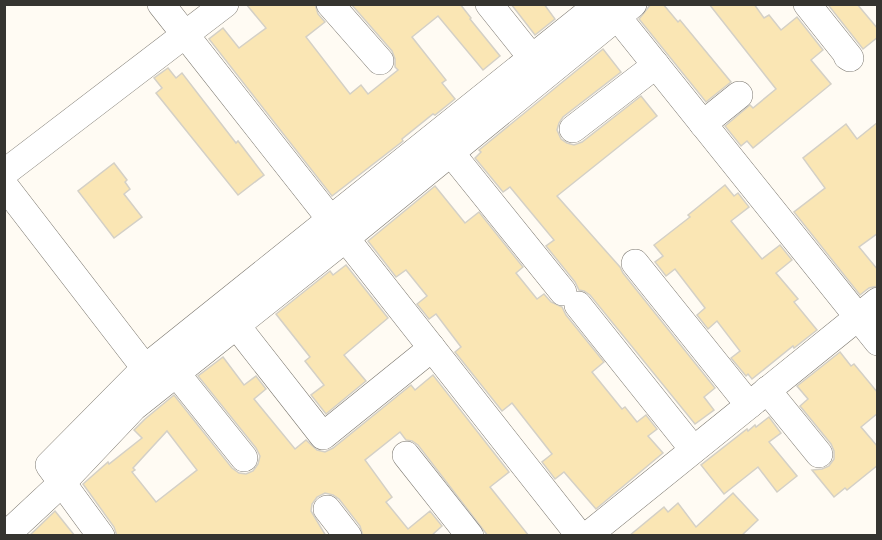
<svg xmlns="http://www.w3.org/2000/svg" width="882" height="540" viewBox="0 0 882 540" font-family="'Source Sans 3',sans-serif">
<rect width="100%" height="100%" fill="#fffbf3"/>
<g fill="#fae6b4" stroke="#d4d0c6" stroke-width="1.5" fill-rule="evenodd">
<polygon points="246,4 315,4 318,14 325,22 306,37 350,94 361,85 368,94 398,70 395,67 395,59 392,51 351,4 460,4 471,18 470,19 500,56 483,70 438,16 412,37 446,80 442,83 455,99 435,115 433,114 402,139 403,141 332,196 209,39 223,28 239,48 266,28"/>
<polygon points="511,4 544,4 555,19 535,35"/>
<polygon points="651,4 663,4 678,22 680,20 731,82 706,102 639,19"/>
<polygon points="709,4 754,4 764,18 769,15 781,30 797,17 823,50 811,60 831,84 753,148 747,141 741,146 725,126 750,105 753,108 776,89"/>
<polygon points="830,4 857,4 878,29 878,37 863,49 829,6"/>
<polygon points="603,49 621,72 563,117 559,123 557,130 561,139 567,143 574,145 582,142 641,96 657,116 557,196 620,267 623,273 715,388 704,397 714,410 695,424 590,295 584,291 579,290 575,282 546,246 554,240 544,228 510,187 503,192 475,158 481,152 479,150"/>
<polygon points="168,68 176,78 182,73 236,143 238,141 264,175 238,195 156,93 162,88 154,78"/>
<polygon points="878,122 878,233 859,247 878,270 878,286 869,288 860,295 794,212 825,188 803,158 846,124 857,139"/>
<polygon points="114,163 127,180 125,182 130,189 124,194 142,217 114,238 78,191"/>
<polygon points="725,185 734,196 738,193 749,207 731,221 762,259 780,245 792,260 776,273 798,299 794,302 817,330 794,348 793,346 752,379 748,374 746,376 731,358 740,351 717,321 708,329 697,315 705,308 675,269 666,276 655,262 663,256 654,245 690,217 688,215"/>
<polygon points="435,186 465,223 479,212 523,267 516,273 537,299 544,294 551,302 562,307 566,315 604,362 592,372 622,409 625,407 637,422 646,415 657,429 648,436 663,453 596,509 564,472 555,479 542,462 552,454 512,403 502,411 455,352 461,347 436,314 429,319 417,304 427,296 406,270 396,277 368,241"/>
<polygon points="346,265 388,318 344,355 366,381 326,414 311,395 324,385 305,361 310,357 276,314 330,271 333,275"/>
<polygon points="840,352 851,366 854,364 878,393 878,413 861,427 878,447 878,465 847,490 845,488 834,497 812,470 822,469 829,466 834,459 834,451 831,444 800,406 808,399 797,386"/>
<path d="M223 357 244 385 256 376 266 389 254 399 295 449 306 440 317 450 325 452 333 448 411 385 415 390 433 375 509 472 490 487 529 536H488L418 445 412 441 406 440 400 432 365 460 392 497 386 502 408 529 430 511 442 526 431 536H363L360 526 339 499 333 495 325 493 317 497 312 504 311 511 326 536H117L114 527 83 484 108 462 109 464 142 438 134 430 145 419 174 395 232 468 239 473 246 474 253 471 258 464 260 456 256 448 198 376ZM167 431 197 470 156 502 132 472 135 470 133 468Z"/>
<polygon points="769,417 781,433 769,442 797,476 777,492 758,467 724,494 701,465 747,429 748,431 755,425 756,427"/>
<polygon points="733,493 758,520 741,536 629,536 664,507 668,512 678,503 696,527"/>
<polygon points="55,511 75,536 29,536"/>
</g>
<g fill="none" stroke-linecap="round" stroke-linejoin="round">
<defs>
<g id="minor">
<polyline points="161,4 580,536"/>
<polyline points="330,4 380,61"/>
<polyline points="489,4 532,58"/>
<polyline points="607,4 878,342"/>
<polyline points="807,4 850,58 847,56"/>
<polyline points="703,124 739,95"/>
<polyline points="573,129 656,65"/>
<polyline points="451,153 563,292"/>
<polyline points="4,173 225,4"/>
<polyline points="4,185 145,368"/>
<polyline points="635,263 749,405"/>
<polyline points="578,305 693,449"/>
<polyline points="236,325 323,436 432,348"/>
<polyline points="176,373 244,458"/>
<polyline points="767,390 819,454"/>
<polyline points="406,455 470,536"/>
<polyline points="327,509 348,536"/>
<polyline points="5,536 63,482 134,407 345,239 633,4"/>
<polyline points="101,536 49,465 145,368 599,4"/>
<polyline points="587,536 878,301"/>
</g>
</defs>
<use href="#minor" stroke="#7b776f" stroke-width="28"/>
<use href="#minor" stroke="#fff" stroke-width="27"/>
</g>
<rect width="882" height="540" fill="none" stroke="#353430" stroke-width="12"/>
</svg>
